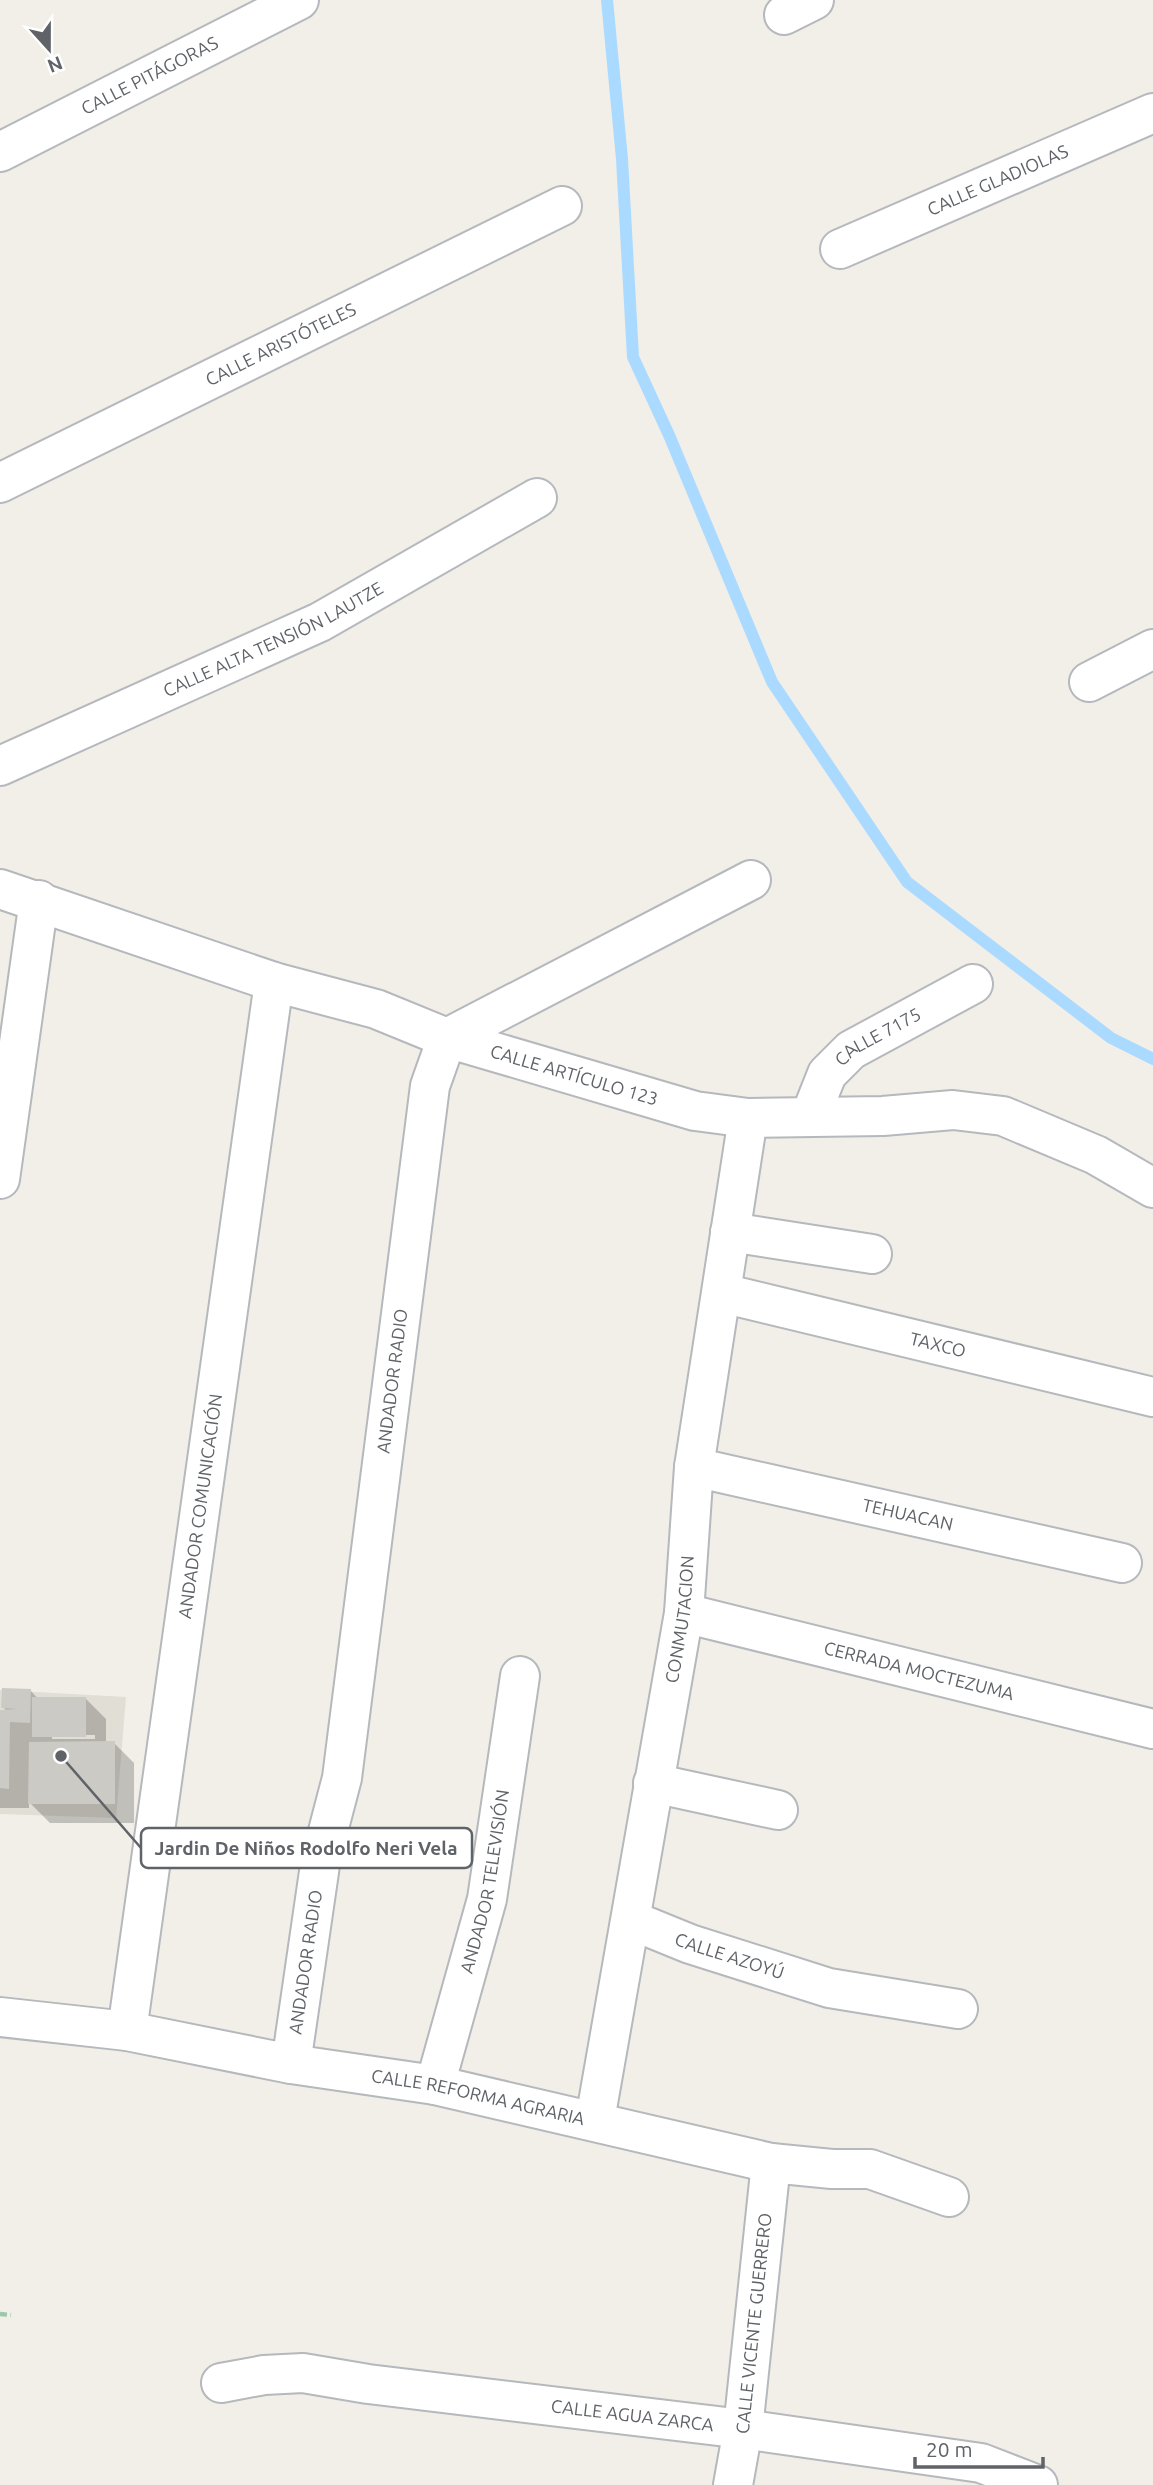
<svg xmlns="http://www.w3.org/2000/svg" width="1153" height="2485" viewBox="0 0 1153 2485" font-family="Ubuntu,sans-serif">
<rect width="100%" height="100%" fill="#f1efe8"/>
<polygon fill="#e1ded6" points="0,1690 126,1697 116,1818 0,1814"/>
<path fill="#0003" fill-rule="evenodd" d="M31 1691 38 1699H86L106 1719V1743H114L134 1763V1823H50L29 1802V1808H0V1710H6L3 1707ZM52 1735H95V1739H52Z"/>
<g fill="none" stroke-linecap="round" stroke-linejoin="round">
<polyline stroke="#aadaff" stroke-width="12" points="607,0 622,159 633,357 669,435 772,682 907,882 1111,1038 1153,1059"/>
</g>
<g fill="#cccac5">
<polygon points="2,1688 31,1689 30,1723 10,1722 9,1789 0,1788 0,1710 17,1709 1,1708"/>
<rect x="32" y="1697" width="54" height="40"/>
<polygon points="115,1741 115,1804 28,1804 29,1742"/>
</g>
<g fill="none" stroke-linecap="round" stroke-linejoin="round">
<defs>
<g id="minor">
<polyline points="784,15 814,0"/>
<path id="s1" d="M0 152 299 0"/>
<path id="s2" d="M840 249 1153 113"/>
<path id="s3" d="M0 483 562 206"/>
<polyline points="1089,682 1153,649"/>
<path id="s4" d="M0 766 320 622 537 498"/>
<path id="s5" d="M0 889 274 982 376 1009 447 1038 695 1111 748 1118 883 1116 953 1110 1003 1116 1096 1155 1153 1188"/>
<path id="s6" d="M810 1117 827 1074 851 1050 973 984"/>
<polyline points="0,1179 39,900"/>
<polyline points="730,1232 872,1254"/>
<path id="s7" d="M722 1293 1153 1397"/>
<path id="s8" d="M694 1467 1122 1563"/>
<path id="s9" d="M684 1613 1153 1729"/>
<polyline points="653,1783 778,1810"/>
<path id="s10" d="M631 1920 690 1944 829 1988 958 2009"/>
<path id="s11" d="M0 2017 127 2031 291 2064 435 2085 771 2163 832 2169H870L949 2197"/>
<path id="s12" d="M127 2031 274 982"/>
<path id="s13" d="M291 2064 321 1858 342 1778 430 1086 447 1038 751 880"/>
<path id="s14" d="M435 2085 487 1899 520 1676"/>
<path id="s15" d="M595 2120 684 1613 694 1467 748 1118"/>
<path id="s16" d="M221 2383 264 2375 303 2373 368 2384 743 2429 981 2463 1038 2485"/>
<path id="s17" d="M733 2485 743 2429 771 2163"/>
</g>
</defs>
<use href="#minor" stroke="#b5b8bc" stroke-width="42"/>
<polyline stroke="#9cc7a9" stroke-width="4.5" stroke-dasharray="7 3.5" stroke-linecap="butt" points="0,2314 11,2315"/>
<use href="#minor" stroke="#fff" stroke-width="38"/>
</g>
<g text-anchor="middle" stroke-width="5" stroke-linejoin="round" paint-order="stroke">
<g font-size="18" fill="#5f6368" stroke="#fff">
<text dy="6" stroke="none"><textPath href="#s1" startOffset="168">CALLE PITÁGORAS</textPath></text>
<text dy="6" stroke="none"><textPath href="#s2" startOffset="172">CALLE GLADIOLAS</textPath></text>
<text dy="6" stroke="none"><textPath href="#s3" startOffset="313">CALLE ARISTÓTELES</textPath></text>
<text dy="6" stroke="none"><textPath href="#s4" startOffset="301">CALLE ALTA TENSIÓN LAUTZE</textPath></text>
<text dy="6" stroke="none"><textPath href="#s6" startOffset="110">CALLE 7175</textPath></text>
<text dy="6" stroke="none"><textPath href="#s5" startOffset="604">CALLE ARTÍCULO 123</textPath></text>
<text dy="6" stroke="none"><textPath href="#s7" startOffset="222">TAXCO</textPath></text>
<text dy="6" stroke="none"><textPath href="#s13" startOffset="691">ANDADOR RADIO</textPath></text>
<text dy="6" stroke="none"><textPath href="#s12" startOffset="530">ANDADOR COMUNICACIÓN</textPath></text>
<text dy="6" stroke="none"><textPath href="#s8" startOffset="219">TEHUACAN</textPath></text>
<text dy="6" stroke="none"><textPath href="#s15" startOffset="508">CONMUTACION</textPath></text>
<text dy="6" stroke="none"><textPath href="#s9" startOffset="242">CERRADA MOCTEZUMA</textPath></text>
<text dy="6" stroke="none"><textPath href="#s14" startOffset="210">ANDADOR TELEVISIÓN</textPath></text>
<text dy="6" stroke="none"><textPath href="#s10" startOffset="105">CALLE AZOYÚ</textPath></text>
<text dy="6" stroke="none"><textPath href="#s13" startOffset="103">ANDADOR RADIO</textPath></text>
<text dy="6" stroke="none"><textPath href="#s11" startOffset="485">CALLE REFORMA AGRARIA</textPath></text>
<text dy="6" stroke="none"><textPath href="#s17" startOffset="163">CALLE VICENTE GUERRERO</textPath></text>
<text dy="6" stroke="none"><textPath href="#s16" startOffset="415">CALLE AGUA ZARCA</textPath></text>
</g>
</g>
<path fill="none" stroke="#5f6368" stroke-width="2.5" d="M61 1756L141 1848"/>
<circle fill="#5f6368" stroke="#fff" stroke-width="2.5" cx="61" cy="1756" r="7"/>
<rect fill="#fff" stroke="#5f6368" stroke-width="2.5" x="141" y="1828" width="331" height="40" rx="7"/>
<g font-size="19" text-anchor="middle" font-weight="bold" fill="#5f6368">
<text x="306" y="1855">Jardin De Niños Rodolfo Neri Vela</text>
</g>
<g transform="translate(49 49) rotate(159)" stroke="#ffffff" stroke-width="5" paint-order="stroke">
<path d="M0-5L12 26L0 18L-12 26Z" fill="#5f6368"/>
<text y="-10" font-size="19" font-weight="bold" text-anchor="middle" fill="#5f6368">N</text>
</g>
<path d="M915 2457v10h128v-10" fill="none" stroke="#5f6368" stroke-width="3.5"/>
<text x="926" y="2457" font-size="21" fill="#5f6368" stroke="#ffffff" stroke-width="5" paint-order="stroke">20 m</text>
</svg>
